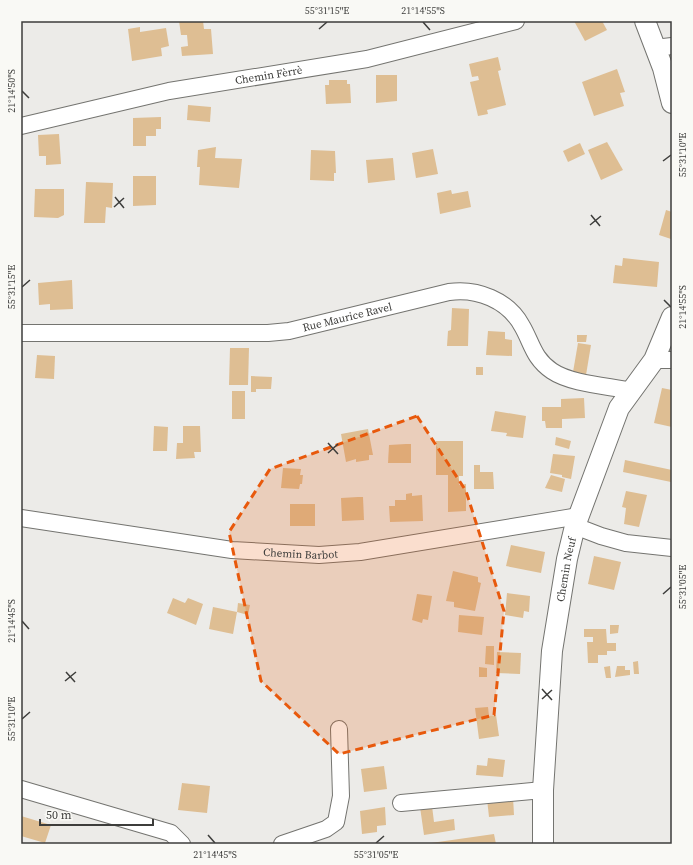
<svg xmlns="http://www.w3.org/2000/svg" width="693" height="865" viewBox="0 0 693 865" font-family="'Source Serif 4',serif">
<rect width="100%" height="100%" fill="#ecebe8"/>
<g fill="#debe93">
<polygon points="179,21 203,21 204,29 211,29 213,54 182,56 181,47 188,46 187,35 181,35"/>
<polygon points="574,21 602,21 607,30 585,41"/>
<polygon points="140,27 140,32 166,28 169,46 161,48 162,56 132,61 128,29"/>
<polygon points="498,57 501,70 498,71 506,105 487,110 488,114 478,116 470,82 479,80 478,76 472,77 469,64"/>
<polygon points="617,69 625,92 620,93 624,106 594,116 582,82"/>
<polygon points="376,75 397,75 397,101 376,103"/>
<polygon points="329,80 347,80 347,84 350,84 351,103 326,104 325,85 329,85"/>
<polygon points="188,105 211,107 210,122 187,120"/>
<polygon points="161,117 161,129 156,129 156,136 146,136 146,146 133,146 133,118"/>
<polygon points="59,134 61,164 46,165 46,156 39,156 38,135"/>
<polygon points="607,142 623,170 601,180 588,150"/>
<polygon points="580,143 585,154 568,162 563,151"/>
<polygon points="216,147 215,158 242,159 239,188 199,185 200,167 197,167 198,150"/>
<polygon points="433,149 438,174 416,178 412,153"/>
<polygon points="311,150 335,151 336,173 334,173 334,181 310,180"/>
<polygon points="393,158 395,180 368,183 366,160"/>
<polygon points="133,176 156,176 156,205 133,206"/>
<polygon points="86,182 113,183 112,208 106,207 105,223 84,223"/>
<polygon points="35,189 64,189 64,215 58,218 34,217"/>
<polygon points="451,190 452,194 468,191 471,207 440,214 437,193"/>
<polygon points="666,210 672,212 671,239 659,235"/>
<polygon points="623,258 659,262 657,287 613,283 615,265 622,266"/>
<polygon points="72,280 73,309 50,310 50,304 39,305 38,283"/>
<polygon points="452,308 469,309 468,346 447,346 448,331 451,330"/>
<polygon points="488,331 505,332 505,339 512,340 512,356 486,355"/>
<polygon points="577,335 587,335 586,342 577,342"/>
<polygon points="578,343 591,345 586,375 573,372"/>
<polygon points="230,348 249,348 248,385 229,385"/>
<polygon points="37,355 55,356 54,379 35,378"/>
<rect x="476" y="367" width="7" height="8"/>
<polygon points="251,376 272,377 271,389 256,389 256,392 251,392"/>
<polygon points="662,388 672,390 672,427 654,423"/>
<rect x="232" y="391" width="13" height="28"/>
<polygon points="584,398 585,418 562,419 562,428 546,428 545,421 542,421 542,407 561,407 561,399"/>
<polygon points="495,411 526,416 523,438 506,436 507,433 491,431"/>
<polygon points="154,426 168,427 167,451 153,451"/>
<polygon points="183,426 200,426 201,452 194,452 195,458 176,459 177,443 183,443"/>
<polygon points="368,429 373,455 369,455 369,460 356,462 356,459 346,462 341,434"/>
<polygon points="556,437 571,441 569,449 555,445"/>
<polygon points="436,441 463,441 463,476 459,476 459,485 466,484 466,511 448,512 448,475 436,475"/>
<polygon points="406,444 411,444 411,463 388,463 389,445"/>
<polygon points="553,454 575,456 571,479 562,477 562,475 550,473"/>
<polygon points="625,460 672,470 671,482 623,472"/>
<polygon points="474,465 480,465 480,472 493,472 494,489 474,489"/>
<polygon points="283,468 301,469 300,475 303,475 302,484 300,484 299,489 281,488"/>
<polygon points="551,475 565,479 562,492 545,488"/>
<polygon points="626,491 647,495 639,527 624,524 626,508 622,507"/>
<polygon points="412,493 412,496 422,495 423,521 390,522 389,506 395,506 395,500 406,500 406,494"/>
<polygon points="358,497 363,497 364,520 342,521 341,498"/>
<rect x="290" y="504" width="25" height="22"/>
<polygon points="511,545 545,552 541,573 506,566"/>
<polygon points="594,556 621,562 614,590 588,584"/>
<polygon points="453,571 478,577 478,582 481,583 475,611 454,607 454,602 446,601"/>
<polygon points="507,593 530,596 529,612 524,611 523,618 505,615"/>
<polygon points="417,594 432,596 428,620 423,619 422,623 412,620"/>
<polygon points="173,598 185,603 188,598 203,604 196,625 167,613"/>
<polygon points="238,603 250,605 248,615 237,612"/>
<polygon points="213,607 237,612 233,634 209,629"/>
<polygon points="459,615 484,617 482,635 458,632"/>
<polygon points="610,625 619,625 618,633 610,634"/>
<polygon points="584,629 606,629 607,643 616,643 616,651 607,651 607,655 598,655 598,663 588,663 587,642 593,642 593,637 584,637"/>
<polygon points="486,646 494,646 494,665 485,664"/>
<polygon points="497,652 521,653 520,674 496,673"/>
<polygon points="638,661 639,674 634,674 633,662"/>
<polygon points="610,666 611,678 606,678 604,667"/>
<polygon points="617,666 625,666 625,670 630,670 630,675 615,677"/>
<polygon points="479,667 487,668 487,677 479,677"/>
<polygon points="488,707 489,716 496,715 499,736 479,739 475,708"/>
<polygon points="488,758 505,760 503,777 476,775 477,765 487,766"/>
<polygon points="384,766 387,789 364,792 361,769"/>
<polygon points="182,783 210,786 207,813 178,810"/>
<polygon points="513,797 514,815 489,817 487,799"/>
<polygon points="432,806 434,822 454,819 455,830 424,835 420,807"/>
<polygon points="385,807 386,825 377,826 377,832 362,834 360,811"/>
<polygon points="21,816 51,825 45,843 21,836"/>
<polygon points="494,834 496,844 431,844 431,843"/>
</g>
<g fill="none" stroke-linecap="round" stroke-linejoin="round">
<defs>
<g id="minor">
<polyline points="655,48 672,46"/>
<path id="s1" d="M21 126 169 91 367 59 516 21"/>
<path id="s2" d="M21 333H268L289 331 449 292C477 288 508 300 522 326 532 343 533 358 552 371 571 384 609 386 632 391"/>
<polyline points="654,360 672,360"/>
<path id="s3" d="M21 518 232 550 319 555 360 552 579 516"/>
<polyline points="575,526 601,536 626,543 672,548"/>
<polyline points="21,789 171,833 182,844"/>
<polyline points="401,803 543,790"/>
<polyline points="282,844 326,829 336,822 341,796 339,729"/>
</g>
<g id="major">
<polyline points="645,21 663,68 672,103"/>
<path id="s4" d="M543 844V790L552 651 567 559 575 526 619 408 654 360 672 317"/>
</g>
</defs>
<use href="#minor" stroke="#747470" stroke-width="18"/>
<use href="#major" stroke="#747470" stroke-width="22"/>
<use href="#minor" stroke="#fff" stroke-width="16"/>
<use href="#major" stroke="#fff" stroke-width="20"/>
</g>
<path fill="#e8590c" fill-opacity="0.2" stroke="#e8590c" stroke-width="3" stroke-dasharray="8 5" stroke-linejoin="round" d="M417 416 466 491 504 611 494 715 339 754 261 681 229 532 270 469Z"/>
<path fill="none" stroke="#3d3d3b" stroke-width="1.5" d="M423 22 430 30M319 29 327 22M22 91 29 98M663 161 671 155M115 197 124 208M114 207 124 198M591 215 600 226M590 225 601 216M22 287 30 280M664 300 671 307M328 443 338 454M328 453 338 444M663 594 671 587M22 621 29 629M66 672 75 682M65 681 76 672M542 689 552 700M542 699 552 690M22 719 30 712M208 835 215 843M376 843 384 836"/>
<g text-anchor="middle" stroke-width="3" stroke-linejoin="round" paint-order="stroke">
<g font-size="11" fill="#3d3d3b" stroke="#f9f9f5">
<text dy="4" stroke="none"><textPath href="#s1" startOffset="253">Chemin Fèrrè</textPath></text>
<text dy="4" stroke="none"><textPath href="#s2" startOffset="328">Rue Maurice Ravel</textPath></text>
<text dy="4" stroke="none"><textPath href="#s3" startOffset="282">Chemin Barbot</textPath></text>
<text dy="4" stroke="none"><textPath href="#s4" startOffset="276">Chemin Neuf</textPath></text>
</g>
</g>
<rect width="693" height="865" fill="none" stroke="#f9f9f5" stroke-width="44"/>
<path d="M40 819v6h113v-6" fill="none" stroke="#3d3d3b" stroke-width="2"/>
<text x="46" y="819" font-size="12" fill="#3d3d3b" stroke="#f9f9f5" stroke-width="3" paint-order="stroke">50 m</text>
<rect x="22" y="22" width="649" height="821" fill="none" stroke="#3d3d3b" stroke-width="1.5"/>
<g font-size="10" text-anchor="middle" fill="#3d3d3b">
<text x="327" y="14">55°31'15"E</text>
<text x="423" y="14">21°14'55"S</text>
<text transform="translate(11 91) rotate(-90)" y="4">21°14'50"S</text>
<text transform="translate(682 155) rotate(-90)" y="4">55°31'10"E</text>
<text transform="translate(11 287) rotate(-90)" y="4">55°31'15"E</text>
<text transform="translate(682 307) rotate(-90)" y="4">21°14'55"S</text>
<text transform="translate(682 587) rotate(-90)" y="4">55°31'05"E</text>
<text transform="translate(11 621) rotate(-90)" y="4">21°14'45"S</text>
<text transform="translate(11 719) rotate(-90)" y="4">55°31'10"E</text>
<text x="215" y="858">21°14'45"S</text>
<text x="376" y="858">55°31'05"E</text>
</g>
</svg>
